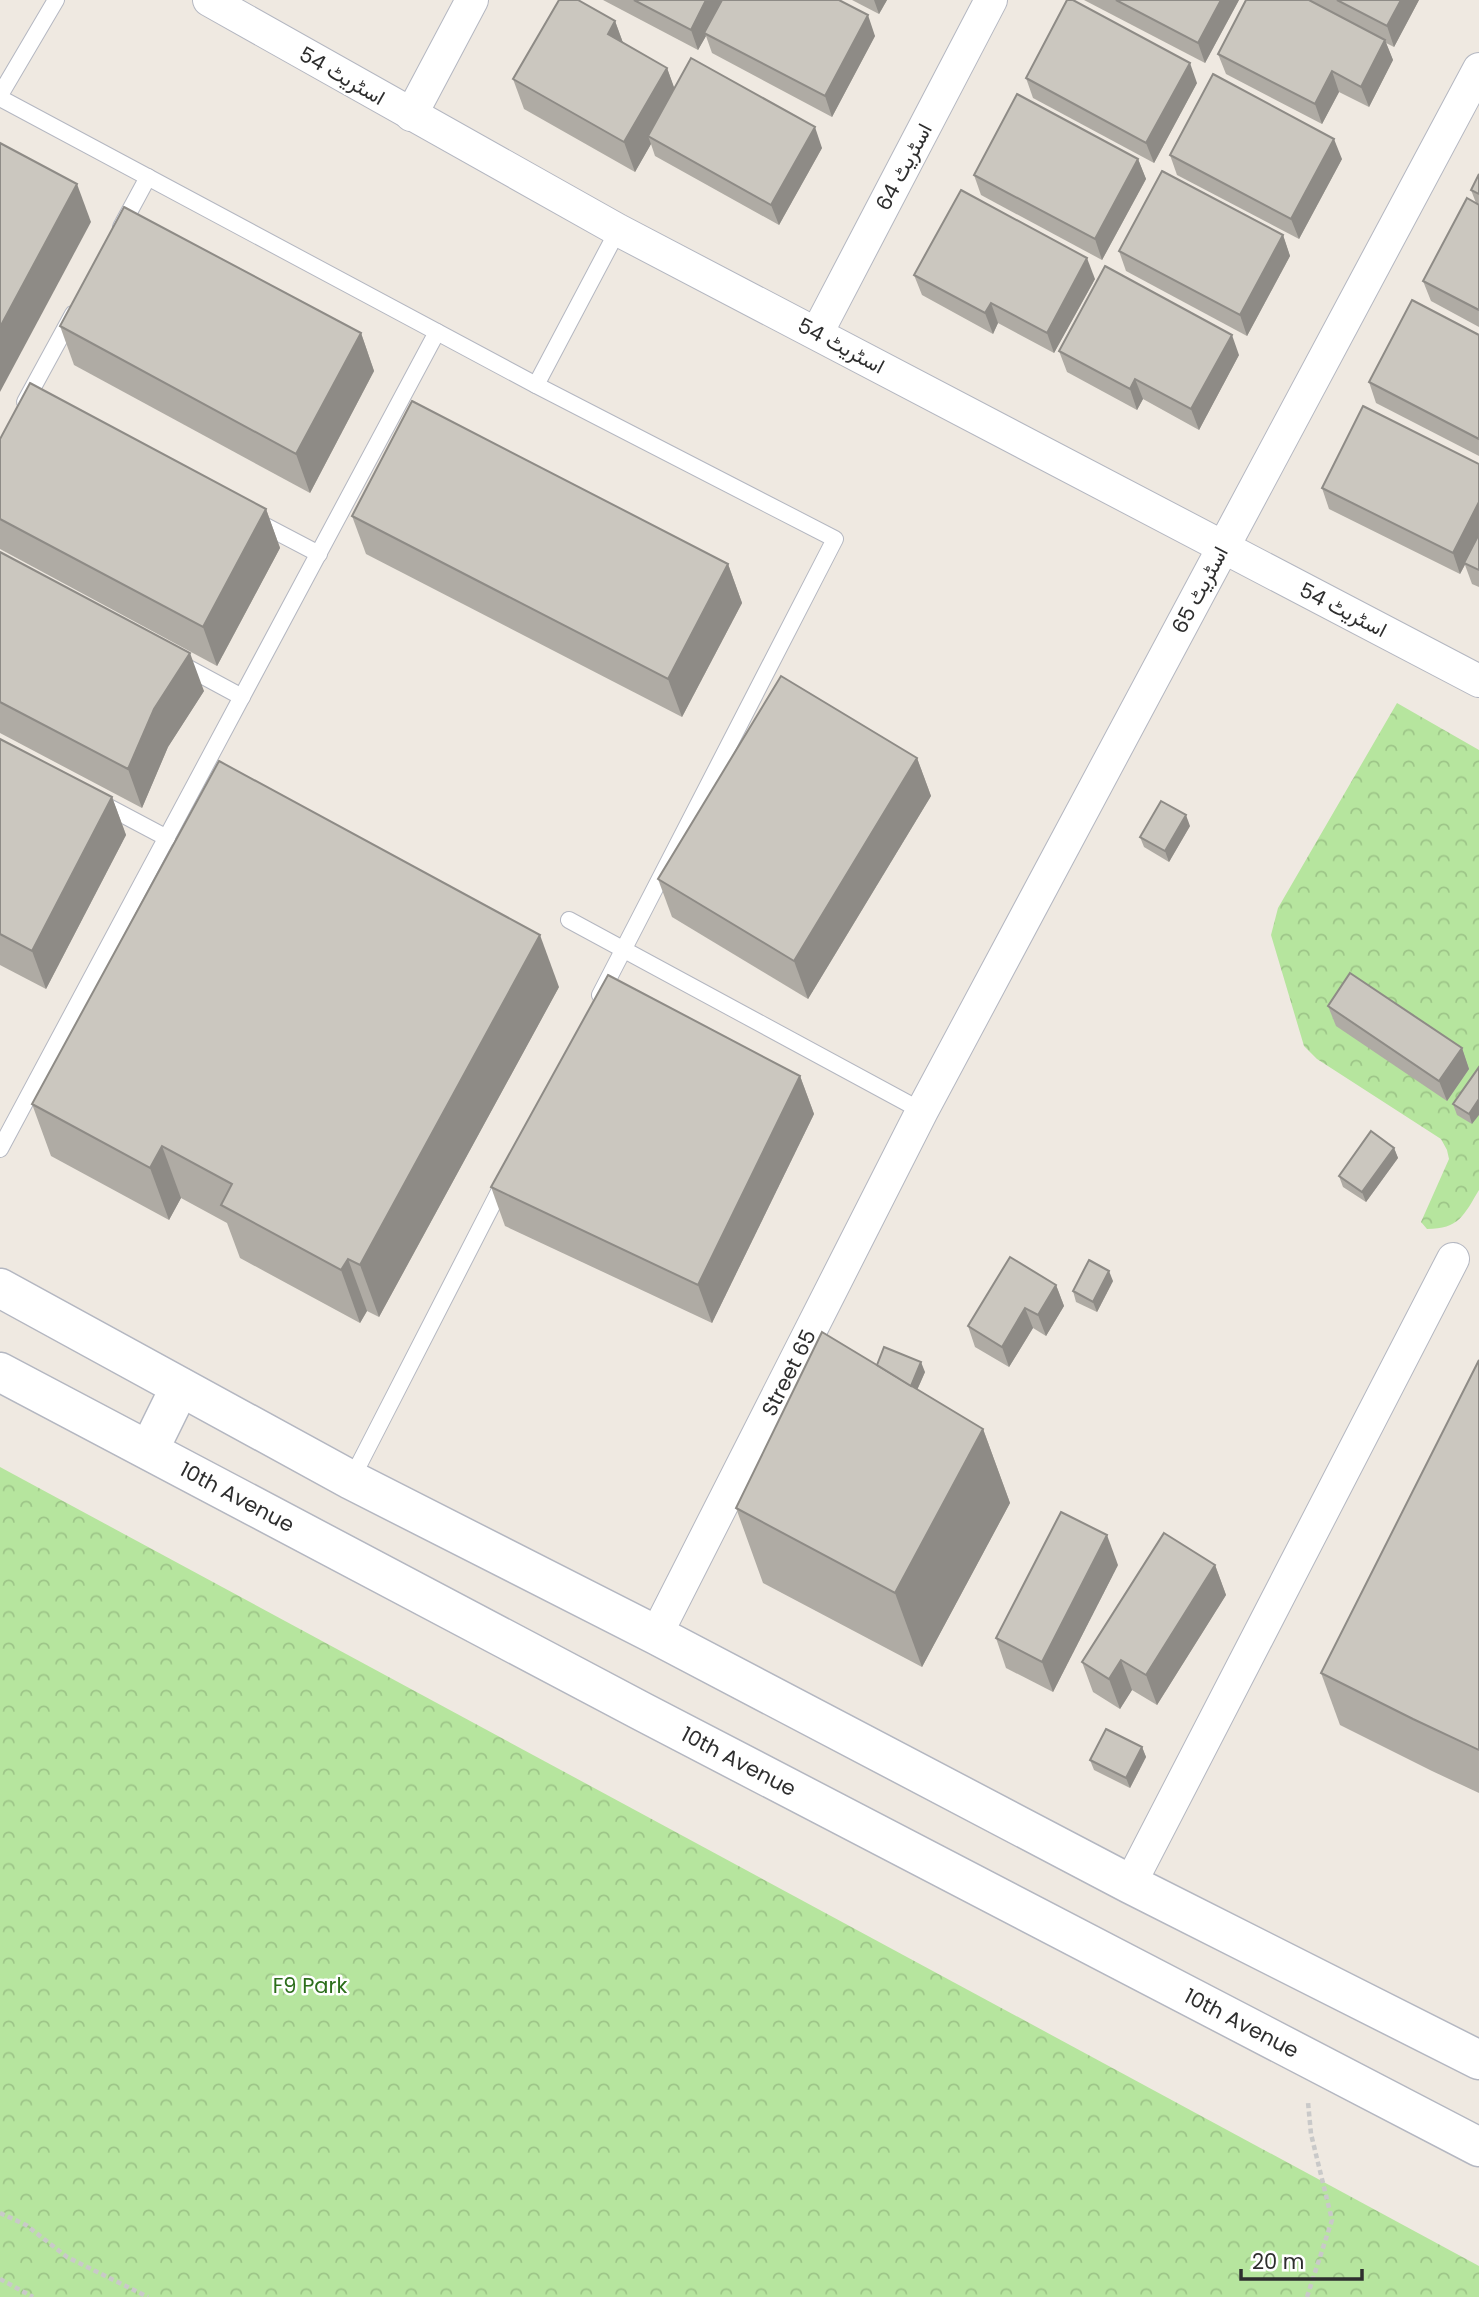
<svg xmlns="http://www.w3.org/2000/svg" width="1479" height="2297" viewBox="0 0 1479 2297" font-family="Poppins,Vazirmatn,sans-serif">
<defs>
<pattern id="park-crowns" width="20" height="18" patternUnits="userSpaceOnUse" patternTransform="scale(1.75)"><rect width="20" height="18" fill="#b6e59e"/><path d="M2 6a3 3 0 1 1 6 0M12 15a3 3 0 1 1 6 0" fill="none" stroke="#9dc588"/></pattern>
</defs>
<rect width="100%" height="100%" fill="#efe9e1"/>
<g fill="url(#park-crowns)">
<path d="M1397 703 1479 750V1190C1464 1215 1459 1229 1427 1229L1421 1222 1449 1159 1447 1150 1441 1139 1317 1059 1304 1046 1271 935 1278 908Z"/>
<polygon points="0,1467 1479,2266 1479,2297 0,2297"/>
</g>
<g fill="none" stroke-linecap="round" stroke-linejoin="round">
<defs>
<g id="lane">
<polyline points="0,95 56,0"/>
<polyline points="0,98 536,385 835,539 600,995"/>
<polyline points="121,227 148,177"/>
<polyline points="536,385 618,230"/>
<polyline points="25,402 73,314"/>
<polyline points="256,521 319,554"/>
<polyline points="179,663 242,697"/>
<polyline points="101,803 167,838"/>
<polyline points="569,920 922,1111"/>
<polyline points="0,1149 437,332"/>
<polyline points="351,1480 505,1180"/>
</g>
<g id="street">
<polyline points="209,0 618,230 1479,681"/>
<polyline points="411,115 472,0"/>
<polyline points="817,333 991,0"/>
<path id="s1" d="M656 1635 922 1111 1479 69"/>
<polyline points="1130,1884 1453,1259"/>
</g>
<g id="secondary">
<polyline points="0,1288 351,1480 656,1635 1130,1884 1479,2060"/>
<path id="s2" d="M0 1372 643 1712 1479 2147"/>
<polyline points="149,1450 180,1387"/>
</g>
</defs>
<use href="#lane" stroke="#b4b7c1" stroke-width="18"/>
<use href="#street" stroke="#b4b7c1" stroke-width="34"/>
<use href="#secondary" stroke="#b4b7c1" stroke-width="41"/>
<g stroke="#c9c9c9" stroke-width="4.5" stroke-dasharray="5 3.5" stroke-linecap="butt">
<polyline points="0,2213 26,2225 67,2257 148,2297"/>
<polyline points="0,2279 33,2297"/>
<polyline points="1307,2297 1332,2220 1311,2134 1308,2102"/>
</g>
<use href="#lane" stroke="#fff" stroke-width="16"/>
<use href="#street" stroke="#fff" stroke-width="32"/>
<use href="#secondary" stroke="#fff" stroke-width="38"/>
</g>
<g fill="#afaba4">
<polygon points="603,0 839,0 875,36 832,117 712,53 706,36 698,50"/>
<polygon points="852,0 887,0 879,14"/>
<polygon points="1084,0 1239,0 1205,63"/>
<polygon points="1246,0 1419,0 1394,47 1386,43 1393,60 1369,107 1339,92 1322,124 1226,74 1218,54"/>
<polygon points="615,21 623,43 667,68 674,88 822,148 779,225 655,156 651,144 635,172 524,109 513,79"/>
<polygon points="1026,78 1197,83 1154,163 1033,98"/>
<polygon points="1170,155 1342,159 1299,239 1177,175"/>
<polygon points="1138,159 1146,179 1102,260 981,195 974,175"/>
<polygon points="1479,174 1479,327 1431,301 1423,281 1476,203 1471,190"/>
<polygon points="1283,235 1290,256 1247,336 1126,271 1119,251"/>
<polygon points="914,275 1095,279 1054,353 998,323 993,334 922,295"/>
<polygon points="60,326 361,333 374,371 310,493 74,365"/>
<polygon points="1479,335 1479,456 1376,403 1369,382"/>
<polygon points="1059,351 1239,355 1199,430 1143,399 1137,410 1067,372"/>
<polygon points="0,439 266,509 280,548 217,666 0,549"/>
<polygon points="1479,464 1479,587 1472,584 1465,565 1460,574 1329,509 1322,488"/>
<polygon points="352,516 728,564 742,603 682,717 366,554"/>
<polygon points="0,552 204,691 168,747 142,808 0,733"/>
<polygon points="0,739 112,797 126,835 46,989 0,965"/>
<polygon points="917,758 931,796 808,999 672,917 658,879"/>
<polygon points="1190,826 1169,862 1144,847 1140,837"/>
<polygon points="559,987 379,1317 367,1311 360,1323 240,1258 227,1223 181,1198 169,1220 51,1156 32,1104"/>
<polygon points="1328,1006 1462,1048 1469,1069 1447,1101 1336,1026"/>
<polygon points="1479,1067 1472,1124 1457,1115 1453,1104"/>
<polygon points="800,1076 814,1114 712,1323 505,1226 491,1187"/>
<polygon points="1394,1148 1398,1158 1366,1202 1343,1187 1339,1176"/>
<polygon points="1113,1281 1097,1312 1076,1302 1073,1291"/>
<polygon points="1056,1285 1064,1306 1046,1336 1033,1328 1009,1367 975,1347 968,1326"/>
<polygon points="1479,1360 1479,1793 1432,1771 1340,1725 1321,1673"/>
<polygon points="877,1365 925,1372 917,1390 983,1429 1010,1503 922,1667 763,1583 736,1508"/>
<polygon points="1118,1565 1053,1692 1006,1668 996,1638"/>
<polygon points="1215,1565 1226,1595 1157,1705 1132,1690 1120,1709 1093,1692 1082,1662"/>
<polygon points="1142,1747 1146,1757 1130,1788 1094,1770 1090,1760"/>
</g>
<g fill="#8e8b86">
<polygon points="706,0 725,0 704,33 706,36 698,50 691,30"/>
<polygon points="874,0 887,0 879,14"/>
<polygon points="1221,0 1239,0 1205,63 1198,43"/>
<polygon points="1401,0 1419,0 1394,47 1387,26"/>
<polygon points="868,15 875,36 832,117 825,96"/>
<polygon points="615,21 626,51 608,34"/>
<polygon points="1385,40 1393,60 1369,107 1361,87"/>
<polygon points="1190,63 1197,83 1154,163 1146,143"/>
<polygon points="667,68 678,98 648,136 651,144 635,172 624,142"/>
<polygon points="1332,71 1339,92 1322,124 1315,104"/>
<polygon points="815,127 822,148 779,225 771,205"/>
<polygon points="1334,139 1342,159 1299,239 1291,219"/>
<polygon points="1138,159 1146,179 1102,260 1095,239"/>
<polygon points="77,184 91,222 0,392 0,327"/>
<polygon points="1283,235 1290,256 1247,336 1240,315"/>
<polygon points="1087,258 1095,279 1054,353 1047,333"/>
<polygon points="991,303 998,323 993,334 985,313"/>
<polygon points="361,333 374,371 310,493 296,454"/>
<polygon points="1232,335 1239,355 1199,430 1191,409"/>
<polygon points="1135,379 1143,399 1137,410 1130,389"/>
<polygon points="1479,502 1479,537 1460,574 1453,553"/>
<polygon points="266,509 280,548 217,666 203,627"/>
<polygon points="728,564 742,603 682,717 668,679"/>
<polygon points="190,653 204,691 168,747 142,808 128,769 154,709"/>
<polygon points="917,758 931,796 808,999 794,961"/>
<polygon points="112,797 126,835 46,989 32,951"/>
<polygon points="1186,815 1190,826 1169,862 1165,851"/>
<polygon points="540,935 559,987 379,1317 360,1265"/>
<polygon points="1462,1048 1469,1069 1447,1101 1439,1081"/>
<polygon points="800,1076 814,1114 712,1323 698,1285"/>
<polygon points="1479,1099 1479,1115 1472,1124 1469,1114"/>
<polygon points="162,1146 181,1198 169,1220 150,1168"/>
<polygon points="1394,1148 1398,1158 1366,1202 1362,1192"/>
<polygon points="348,1259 367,1311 360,1323 341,1270"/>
<polygon points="1109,1271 1113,1281 1097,1312 1093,1302"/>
<polygon points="1056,1285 1064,1306 1046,1336 1038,1315"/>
<polygon points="1025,1308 1033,1328 1009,1367 1002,1347"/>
<polygon points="921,1362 925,1372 914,1397 910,1387"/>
<polygon points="983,1429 1010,1503 922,1667 895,1593"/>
<polygon points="1107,1535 1118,1565 1053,1692 1042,1662"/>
<polygon points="1215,1565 1226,1595 1157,1705 1146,1675"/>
<polygon points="1121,1660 1132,1690 1120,1709 1109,1679"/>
<polygon points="1142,1747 1146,1757 1130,1788 1126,1778"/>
</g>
<g fill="#cbc7bf" stroke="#8e8b86" stroke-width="2">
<polygon points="559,0 578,0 615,21 608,34 667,68 624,142 513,79"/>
<polygon points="634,0 706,0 691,30"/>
<polygon points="722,0 839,0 868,15 825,96 704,33"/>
<polygon points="1067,0 1073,0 1190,63 1146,143 1026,78"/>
<polygon points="1116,0 1221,0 1198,43"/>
<polygon points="1246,0 1309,0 1385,40 1361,87 1332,71 1315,104 1218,54"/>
<polygon points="1337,0 1401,0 1387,26"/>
<polygon points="691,58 815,127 771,205 648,136"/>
<polygon points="1213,74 1334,139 1291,219 1170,155"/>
<polygon points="1017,94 1138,159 1095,239 974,175"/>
<polygon points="0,143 77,184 0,327"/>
<polygon points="1162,171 1283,235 1240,315 1119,251"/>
<polygon points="1479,174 1479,194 1471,190"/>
<polygon points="961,190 1087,258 1047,333 991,303 985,313 914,275"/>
<polygon points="1467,198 1479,205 1479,310 1423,281"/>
<polygon points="124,207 361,333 296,454 60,326"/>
<polygon points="1105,266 1232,335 1191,409 1135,379 1130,389 1059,351"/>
<polygon points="1412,300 1479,335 1479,439 1369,382"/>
<polygon points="30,383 266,509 203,627 0,519 0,439"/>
<polygon points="412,401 728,564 668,679 352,516"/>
<polygon points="1363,406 1479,464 1479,502 1453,553 1322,488"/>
<polygon points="1479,534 1479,570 1464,563"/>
<polygon points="0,552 190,653 154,709 128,769 0,702"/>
<polygon points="781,676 917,758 794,961 658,879"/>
<polygon points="0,739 112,797 32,951 0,934"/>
<polygon points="219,761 540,935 360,1265 348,1259 341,1270 221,1205 232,1184 162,1146 150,1168 32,1104"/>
<polygon points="1161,801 1186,815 1165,851 1140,837"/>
<polygon points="1350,973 1462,1048 1439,1081 1328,1006"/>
<polygon points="608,975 800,1076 698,1285 491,1187"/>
<polygon points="1479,1067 1479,1099 1469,1114 1453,1104"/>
<polygon points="1371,1131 1394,1148 1362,1192 1339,1176"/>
<polygon points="1010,1257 1056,1285 1038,1315 1025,1308 1002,1347 968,1326"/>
<polygon points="1089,1260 1109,1271 1093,1302 1073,1291"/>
<polygon points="822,1332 983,1429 895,1593 736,1508"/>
<polygon points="884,1347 921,1362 911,1386 877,1365"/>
<polygon points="1479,1360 1479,1750 1413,1719 1321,1673"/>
<polygon points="1061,1512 1107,1535 1042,1662 996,1638"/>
<polygon points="1164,1533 1215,1565 1146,1675 1121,1660 1109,1679 1082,1662"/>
<polygon points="1106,1729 1142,1747 1126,1778 1090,1760"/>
</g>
<g text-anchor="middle" stroke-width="5" stroke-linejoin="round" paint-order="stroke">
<g font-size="21" fill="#2e2e2e" stroke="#fff">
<text transform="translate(342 76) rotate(30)" y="7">اسٹریٹ 54</text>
<text transform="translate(904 167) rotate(-62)" y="7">اسٹریٹ 64</text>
<text transform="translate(841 346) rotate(28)" y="7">اسٹریٹ 54</text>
<text transform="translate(1200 590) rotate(-62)" y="7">اسٹریٹ 65</text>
<text transform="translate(1343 610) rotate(27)" y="7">اسٹریٹ 54</text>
<text dy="7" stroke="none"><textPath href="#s1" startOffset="294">Street 65</textPath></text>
<text dy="7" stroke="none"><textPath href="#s2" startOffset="268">10th Avenue</textPath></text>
<text dy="7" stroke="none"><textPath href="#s2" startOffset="835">10th Avenue</textPath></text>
<text dy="7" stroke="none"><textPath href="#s2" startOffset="1402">10th Avenue</textPath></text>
</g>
<g font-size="21" fill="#2c6e1b" stroke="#fff">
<text x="310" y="1993">F9 Park</text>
</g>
</g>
<path d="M1241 2269v10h121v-10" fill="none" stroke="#2e2e2e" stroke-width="3.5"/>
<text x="1252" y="2269" font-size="21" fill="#2e2e2e" stroke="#ffffff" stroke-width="5" paint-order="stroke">20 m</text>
</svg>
